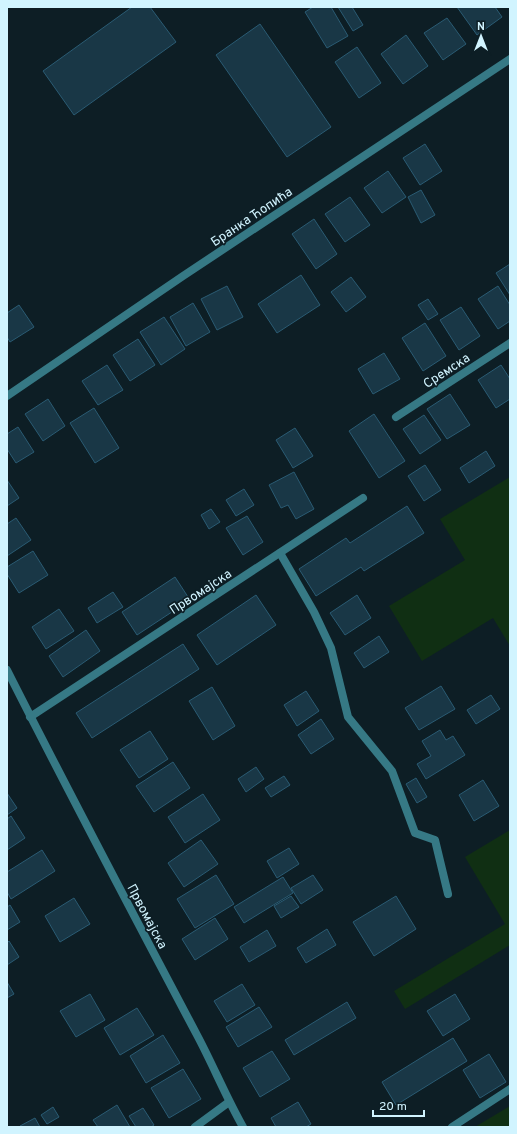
<svg xmlns="http://www.w3.org/2000/svg" width="517" height="1134" viewBox="0 0 517 1134" font-family="Overpass,sans-serif">
<rect width="100%" height="100%" fill="#0d1e25"/>
<g fill="#102f13">
<polygon points="510,477 510,646 493,618 422,661 389,606 465,560 440,519"/>
<polygon points="510,830 510,945 405,1009 394,991 505,924 465,857"/>
<polygon points="510,1106 510,1127 475,1127"/>
</g>
<g fill="#193746" stroke="#2a5b73">
<polygon points="132,7 150,7 176,42 74,115 43,71"/>
<polygon points="313,7 331,7 348,36 327,48 305,12"/>
<polygon points="338,7 352,7 363,25 353,31"/>
<polygon points="457,7 495,7 502,17 477,35"/>
<polygon points="447,18 466,44 443,60 424,33"/>
<polygon points="260,24 331,127 287,157 216,55"/>
<polygon points="406,35 428,66 403,84 381,54"/>
<polygon points="357,47 381,83 359,98 335,62"/>
<polygon points="425,144 442,171 420,185 403,158"/>
<polygon points="388,171 406,197 382,213 364,188"/>
<polygon points="421,190 435,215 421,223 408,197"/>
<polygon points="350,197 370,225 345,242 325,214"/>
<polygon points="314,219 337,254 316,269 292,234"/>
<polygon points="510,264 510,295 496,273"/>
<polygon points="301,275 320,305 277,333 258,304"/>
<polygon points="351,277 366,297 346,312 331,292"/>
<polygon points="227,286 243,317 217,330 201,299"/>
<polygon points="498,286 510,305 510,321 498,329 478,299"/>
<polygon points="428,299 438,314 428,320 418,305"/>
<polygon points="193,303 210,332 186,346 170,317"/>
<polygon points="19,305 34,327 10,342 7,337 7,313"/>
<polygon points="461,307 480,336 459,350 440,320"/>
<polygon points="164,317 185,349 161,365 140,332"/>
<polygon points="425,323 446,356 423,371 402,338"/>
<polygon points="138,339 155,365 130,381 113,355"/>
<polygon points="384,353 400,379 373,394 358,369"/>
<polygon points="107,365 123,390 98,405 82,381"/>
<polygon points="501,365 510,379 510,399 496,408 478,380"/>
<polygon points="450,394 470,425 447,439 427,409"/>
<polygon points="48,399 65,426 43,441 25,414"/>
<polygon points="94,408 119,448 95,463 70,423"/>
<polygon points="374,414 405,461 379,478 349,431"/>
<polygon points="424,415 441,440 420,454 403,429"/>
<polygon points="18,427 34,452 16,463 7,449 7,434"/>
<polygon points="295,428 313,456 293,468 276,440"/>
<polygon points="486,451 495,466 469,483 460,468"/>
<polygon points="425,465 441,490 424,501 408,476"/>
<polygon points="294,472 314,509 296,519 288,505 281,508 269,485"/>
<polygon points="7,480 19,498 7,506"/>
<polygon points="244,489 254,505 236,516 226,500"/>
<polygon points="407,506 424,533 364,571 361,567 316,596 299,569 346,538 350,543"/>
<polygon points="211,509 220,522 209,529 201,515"/>
<polygon points="247,516 263,542 243,555 226,528"/>
<polygon points="16,518 31,540 7,556 7,524"/>
<polygon points="33,551 48,575 19,593 7,574 7,567"/>
<polygon points="175,577 190,600 137,635 122,612"/>
<polygon points="113,592 123,607 97,623 88,608"/>
<polygon points="256,595 276,625 217,665 197,635"/>
<polygon points="357,595 371,618 345,635 330,613"/>
<polygon points="59,609 74,631 46,649 32,627"/>
<polygon points="86,630 100,651 63,677 49,656"/>
<polygon points="379,636 389,652 364,668 354,653"/>
<polygon points="183,644 199,669 92,738 76,713"/>
<polygon points="441,686 455,709 419,730 405,708"/>
<polygon points="212,687 235,726 213,740 189,701"/>
<polygon points="306,691 319,711 297,726 284,705"/>
<polygon points="491,695 500,709 476,724 467,710"/>
<polygon points="321,719 334,739 311,754 298,735"/>
<polygon points="440,730 446,740 453,736 465,755 426,779 417,764 431,756 422,741"/>
<polygon points="150,731 168,759 139,778 120,750"/>
<polygon points="173,762 190,788 154,812 136,786"/>
<polygon points="256,767 264,779 246,792 238,779"/>
<polygon points="284,776 290,785 271,797 265,788"/>
<polygon points="416,778 427,797 417,803 406,784"/>
<polygon points="483,780 499,806 474,821 459,795"/>
<polygon points="7,793 17,808 7,815"/>
<polygon points="203,794 220,820 185,843 168,817"/>
<polygon points="11,816 25,838 7,850 7,819"/>
<polygon points="201,840 218,864 184,887 168,863"/>
<polygon points="289,848 299,864 277,878 267,861"/>
<polygon points="42,850 55,871 11,899 7,892 7,872"/>
<polygon points="216,875 234,904 195,928 177,899"/>
<polygon points="313,875 323,890 301,904 291,888"/>
<polygon points="283,877 293,893 244,923 234,907"/>
<polygon points="291,896 299,907 281,918 274,906"/>
<polygon points="396,896 416,929 374,956 353,922"/>
<polygon points="74,898 90,924 60,942 45,916"/>
<polygon points="10,905 20,922 7,930 7,907"/>
<polygon points="215,918 228,939 195,960 182,939"/>
<polygon points="327,929 336,945 306,963 297,948"/>
<polygon points="267,930 276,946 249,962 240,947"/>
<polygon points="9,941 19,957 7,965 7,943"/>
<polygon points="7,982 14,994 7,998"/>
<polygon points="242,984 255,1005 227,1022 214,1001"/>
<polygon points="90,994 105,1020 76,1037 60,1011"/>
<polygon points="455,994 470,1019 443,1036 427,1011"/>
<polygon points="347,1002 356,1018 294,1055 285,1040"/>
<polygon points="259,1007 272,1027 238,1047 226,1027"/>
<polygon points="137,1008 154,1035 120,1055 104,1028"/>
<polygon points="163,1035 180,1063 146,1083 130,1056"/>
<polygon points="453,1038 467,1061 396,1105 382,1082"/>
<polygon points="272,1051 290,1079 260,1097 243,1068"/>
<polygon points="489,1054 506,1082 480,1098 463,1070"/>
<polygon points="183,1069 201,1099 169,1118 151,1088"/>
<polygon points="298,1102 311,1124 306,1127 276,1127 271,1118"/>
<polygon points="117,1105 130,1127 98,1127 93,1120"/>
<polygon points="53,1107 59,1117 47,1124 41,1115"/>
<polygon points="143,1108 154,1125 151,1127 136,1127 129,1116"/>
<polygon points="35,1118 40,1127 21,1127 20,1126"/>
</g>
<g fill="none" stroke-linecap="round" stroke-linejoin="round">
<g stroke="#367985" stroke-width="8">
<polyline points="280,553 314,612 331,648 348,717 392,771 415,833 435,840 448,894"/>
<polyline points="452,1127 510,1089"/>
</g>
<g stroke="#367985" stroke-width="8">
<polyline points="7,396 183,276 510,59"/>
<polyline points="396,417 510,343"/>
<path d="M7 670C69 793 133 914 197 1035 213 1065 226 1097 243 1127"/>
<polyline points="30,717 363,498"/>
<polyline points="195,1127 229,1102"/>
</g>
</g>
<g text-anchor="middle" stroke-width="3.5" stroke-linejoin="round" paint-order="stroke">
<g font-size="13" fill="#d1f4ff" stroke="#0d1e25">
<text transform="translate(251 216) rotate(-34)" y="5">Бранка Ћопића</text>
<text transform="translate(446 370) rotate(-33)" y="5">Сремска</text>
<text transform="translate(200 591) rotate(-33)" y="5">Првомајска</text>
<text transform="translate(148 916) rotate(62)" y="5">Првомајска</text>
</g>
</g>
<rect width="517" height="1134" fill="none" stroke="#d1f4ff" stroke-width="16"/>
<g transform="translate(481 36)" stroke="#0d1e25" stroke-width="3" paint-order="stroke">
<path d="M0-3L7 15L0 10L-7 15Z" fill="#d1f4ff"/>
<text y="-6" font-size="11" font-weight="bold" text-anchor="middle" fill="#d1f4ff">N</text>
</g>
<path d="M373 1110v6h51v-6" fill="none" stroke="#d1f4ff" stroke-width="2"/>
<text x="379" y="1110" font-size="12" fill="#d1f4ff" stroke="#0d1e25" stroke-width="3" paint-order="stroke">20 m</text>
</svg>
